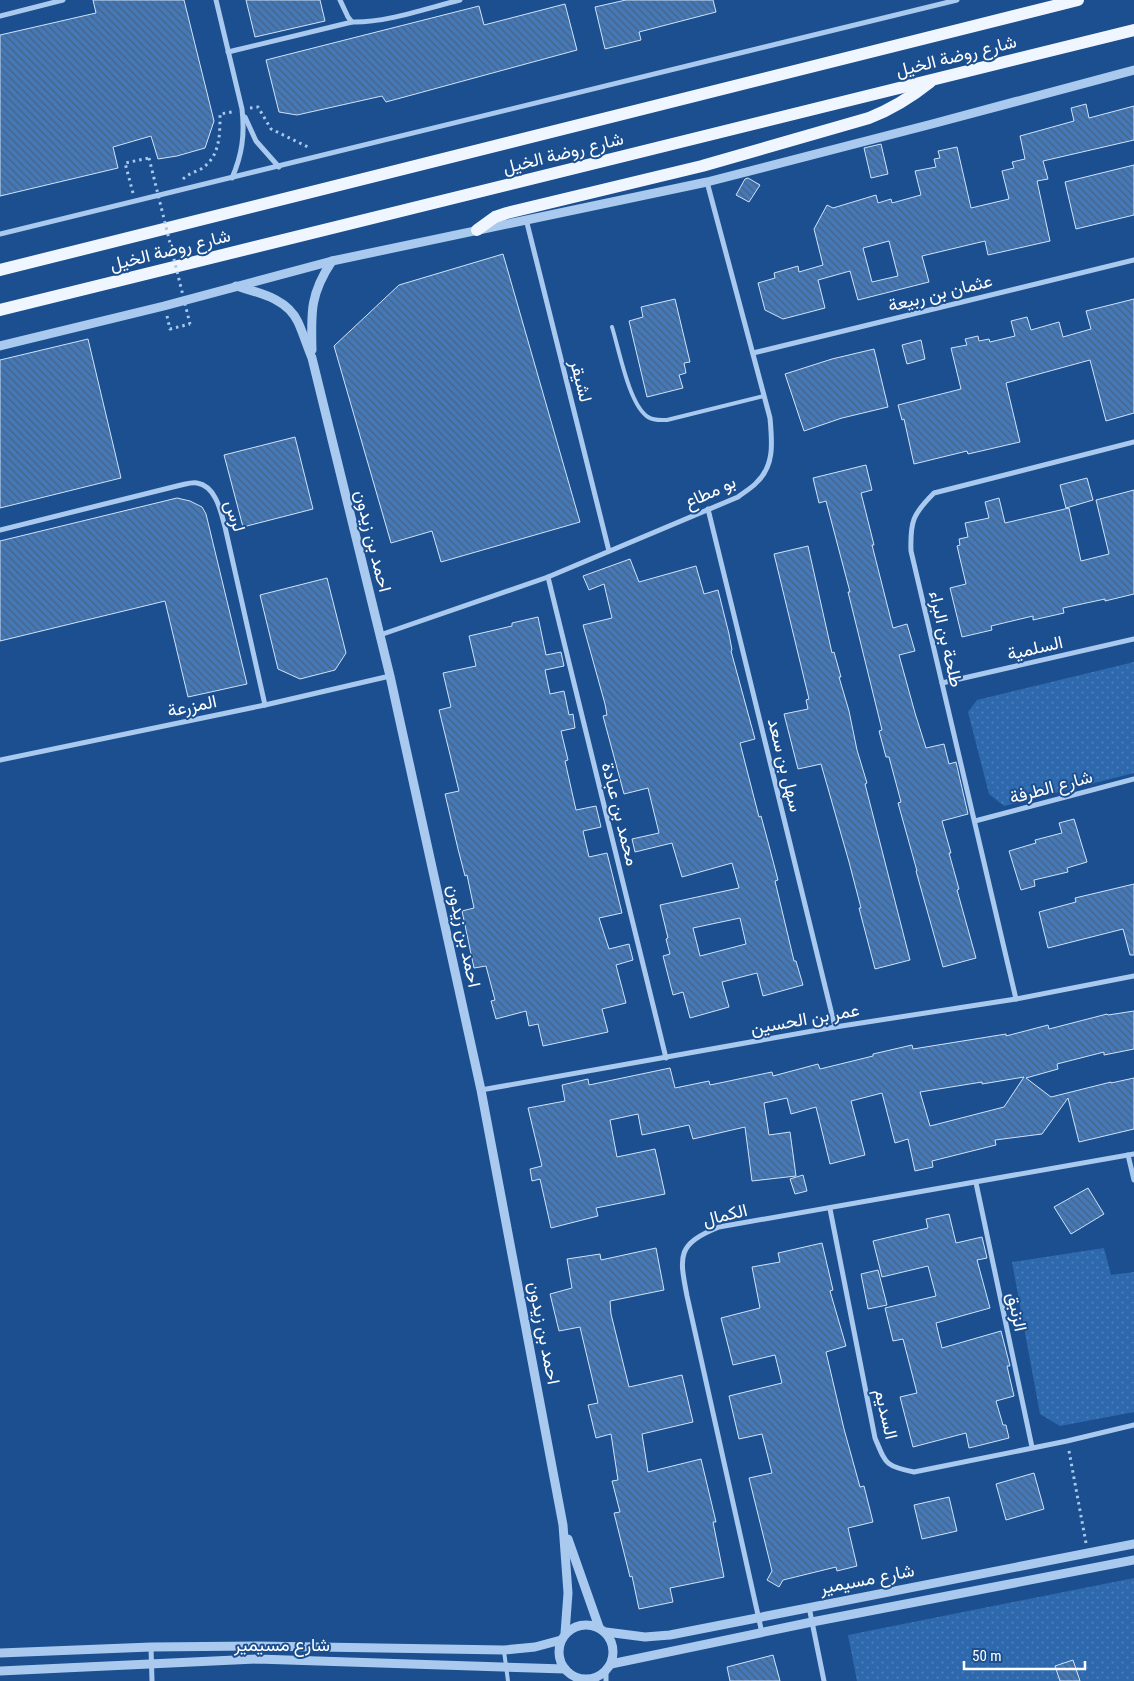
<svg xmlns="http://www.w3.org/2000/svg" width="1134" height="1681" viewBox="0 0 1134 1681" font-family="'Roboto Condensed',Vazirmatn,sans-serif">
<defs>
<pattern id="grass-dots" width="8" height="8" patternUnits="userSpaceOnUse" patternTransform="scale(1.25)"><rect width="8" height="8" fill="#2e69ad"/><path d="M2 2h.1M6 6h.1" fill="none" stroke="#4d80b9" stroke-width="1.8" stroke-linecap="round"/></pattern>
<pattern id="building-back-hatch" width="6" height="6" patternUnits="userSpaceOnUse" patternTransform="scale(1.25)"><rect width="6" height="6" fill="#4478b7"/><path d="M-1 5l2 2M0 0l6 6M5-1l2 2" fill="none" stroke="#486282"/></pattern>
</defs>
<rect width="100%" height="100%" fill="#1b4f8f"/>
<g fill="url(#grass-dots)">
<polygon points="1134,662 1134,773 1004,806 989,794 968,712 977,700"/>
<polygon points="1104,1248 1111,1275 1134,1272 1134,1412 1060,1426 1040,1414 1012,1262"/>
<polygon points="1134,1578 1134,1681 857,1681 848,1635"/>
</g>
<g fill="url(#building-back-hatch)" stroke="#cfe3fa" fill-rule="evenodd">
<polygon points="93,0 184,0 214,121 205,148 177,156 158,159 151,136 113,147 118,168 0,196 0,35 96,13"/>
<polygon points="246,0 320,0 325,21 255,37"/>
<polygon points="626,0 713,0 716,12 639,32 641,40 605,49 595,7"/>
<polygon points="565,4 577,50 386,102 382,96 297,115 279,112 266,60 479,6 484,25"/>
<path d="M1086 104 1089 118 1134 106V140L1043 161 1048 179 1037 181 1050 241 988 255 985 241 922 256 929 282 858 300 850 271 818 280 825 308 783 319 765 310 758 283 775 278 774 273 798 266 799 272 823 265 814 229 827 205 833 208 876 195 878 203 891 199 892 203 921 195 915 171 936 167 934 159 940 158 938 151 957 147 971 208 1009 199 1002 171 1014 168 1012 162 1025 159 1020 136 1074 121 1071 108ZM889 241 898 276 872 282 863 248Z"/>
<polygon points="881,144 888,174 871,178 864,148"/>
<polygon points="1134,165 1134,215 1076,229 1065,182"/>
<polygon points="748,178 760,185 749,202 736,195 745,179"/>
<polygon points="503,254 580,522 441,562 432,531 391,543 334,346 399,285"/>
<polygon points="675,299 690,362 684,363 686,373 679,375 683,388 647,397 629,321 643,317 641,307"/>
<polygon points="1134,299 1134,413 1106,421 1090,360 1006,383 1020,442 968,454 967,451 914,464 904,419 902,420 898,405 961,389 951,348 967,345 965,339 978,336 979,341 989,339 990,342 1015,336 1011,321 1027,317 1031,330 1059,322 1063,337 1091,329 1086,311"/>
<polygon points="88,339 121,478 0,508 0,360"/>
<polygon points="921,340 925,359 907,364 902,345"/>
<polygon points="874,349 888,407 842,418 804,431 785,374 832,359"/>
<polygon points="295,437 313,509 243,527 224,455"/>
<polygon points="866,465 872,490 861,493 874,545 872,545 893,628 907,624 915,651 899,655 915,713 926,748 944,744 949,764 956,762 968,814 942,821 951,853 949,853 959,889 957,890 976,958 943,967 916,871 917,871 898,803 901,802 889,757 886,757 879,731 882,730 853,612 848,592 850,592 826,501 819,503 813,478"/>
<polygon points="1087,478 1093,500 1066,508 1060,485"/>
<polygon points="1134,490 1134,594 1105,601 1105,599 1063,608 1064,613 1033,620 1033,616 991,626 992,630 962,637 950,588 966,584 957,546 960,545 959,539 968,537 965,523 989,518 985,502 999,498 1005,523 1069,508 1081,561 1109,554 1096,500"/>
<polygon points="177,498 190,501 202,507 206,514 247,684 188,697 165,601 0,641 0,541"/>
<polygon points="808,546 832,653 834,652 841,677 839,677 849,711 857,750 867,783 865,784 910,960 875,969 859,908 861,908 849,862 821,764 798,769 784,714 808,709 806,700 809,699 774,554"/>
<path d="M630 559 639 582 696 566 704 594 718 590 729 634 732 650 731 651 755 739 740 743 759 817 761 816 768 842 778 880 775 881 794 961H796L803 985 763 996 757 973 722 982 729 1007 690 1018 683 992 673 995 663 956 670 954 666 939 668 938 660 905 739 888 732 863 682 877 672 843 635 852 632 839 659 833 648 788 624 794 603 716 607 715 605 704 583 625 612 618 604 584 589 590 583 576ZM740 918 746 944 700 956 693 928Z"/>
<polygon points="327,578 346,653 335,670 300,679 278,669 260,595"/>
<polygon points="538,617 546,655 561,652 564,666 545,670 550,694 564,691 569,715 573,714 575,728 561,731 568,760 565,761 576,810 596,806 601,827 583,831 589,857 607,853 622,913 599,918 609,949 629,944 633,960 616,965 626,1003 602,1009 608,1032 543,1046 538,1024 529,1026 526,1011 496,1019 491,1001 495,1000 486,966 474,968 462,911 474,908 467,875 465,876 458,849 445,794 459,791 439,710 451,707 443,673 476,666 469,636 512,626 512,623"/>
<polygon points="1074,819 1087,862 1067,868 1068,872 1034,880 1035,886 1021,890 1009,851 1036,843 1035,840 1062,833 1059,823"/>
<polygon points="1134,884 1134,955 1130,955 1123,929 1048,948 1039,912 1076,902 1075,898"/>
<path d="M1134 1011V1049L1104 1055V1052L1057 1064 1058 1069 1026 1078 1051 1097 1111 1082V1083L1134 1078V1129L1079 1142 1068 1098 1042 1134 995 1140 996 1145 932 1161 933 1167 915 1171 908 1139 895 1143 882 1093 851 1101 865 1155 830 1164 816 1107 791 1114 787 1098 764 1103 769 1135 790 1132 796 1176 752 1181 745 1127 693 1139 689 1125 642 1135 638 1114 610 1120 617 1157 655 1149 665 1194 596 1208 598 1216 551 1228 540 1179 532 1181 530 1169 542 1166 528 1108 565 1101 562 1085 588 1079 589 1085 670 1068 675 1088 709 1081 710 1085 772 1072 773 1076 818 1064 820 1069 873 1056V1054L912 1045 913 1049 1006 1034V1036L1048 1025 1049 1029 1107 1014 1108 1015ZM1024 1077 1004 1107 930 1126 920 1092 982 1082V1084Z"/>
<polygon points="803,1175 807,1191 795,1194 790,1179"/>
<polygon points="1088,1188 1104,1214 1071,1234 1054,1207"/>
<polygon points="949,1214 956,1243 982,1237 987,1258 977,1260 990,1308 936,1323 942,1348 1001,1331 1010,1366 1007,1366 1014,1396 996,1401 1003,1425 1006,1425 1009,1438 969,1448 966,1433 913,1447 900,1397 917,1393 903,1339 893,1341 885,1308 936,1296 928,1266 882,1277 873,1241 928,1228 926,1219"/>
<polygon points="822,1243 833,1290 830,1291 846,1346 826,1352 844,1429 860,1487 864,1486 873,1522 848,1528 857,1566 837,1571 836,1567 783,1580 779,1587 767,1580 772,1571 749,1478 772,1473 762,1434 739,1439 729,1396 782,1383 775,1355 733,1365 721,1318 760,1308 752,1267 780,1262 778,1253"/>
<polygon points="656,1248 664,1290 610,1301 611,1314 629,1387 682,1375 693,1422 642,1434 648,1472 701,1459 716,1522 713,1522 724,1577 670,1588 673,1602 639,1609 632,1576 630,1577 614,1513 620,1512 612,1481 618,1480 611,1434 596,1438 588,1405 598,1403 580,1327 559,1331 550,1294 572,1288 567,1259 600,1254 601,1260"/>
<polygon points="878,1270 887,1305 868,1309 861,1274"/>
<polygon points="1034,1473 1044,1509 1006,1520 996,1484"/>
<polygon points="949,1497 957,1531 922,1539 914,1505"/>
<polygon points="773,1655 780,1681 730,1681 727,1667"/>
<polygon points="1073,1660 1080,1681 1060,1681 1055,1666"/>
</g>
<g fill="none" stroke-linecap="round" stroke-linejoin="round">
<g stroke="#a9c9ee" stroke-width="3" stroke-dasharray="2.5 4" stroke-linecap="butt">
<polyline points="250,108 258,107 271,129 310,148"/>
<path d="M183 179C188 174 195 172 201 169 220 157 220 135 220 114L232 112"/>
<polyline points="133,193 125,163 149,158"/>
<polyline points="167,316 170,329 190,324"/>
<polyline points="1069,1451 1086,1543"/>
</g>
<g stroke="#a9c9ee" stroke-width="4">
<path d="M612 327C619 349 629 405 648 417 654 421 661 420 667 420L764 396"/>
<polyline points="504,1651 508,1681"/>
</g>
<g stroke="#a9c9ee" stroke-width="5">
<path d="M216 0 242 109C245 135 242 155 232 178"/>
<path d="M340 0 348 17 352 22C386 23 427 8 460 0"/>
<polyline points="0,16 63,0"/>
<polyline points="228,52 352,22"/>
<polyline points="245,117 256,141 279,167"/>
<polyline points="526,219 609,551"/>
<polyline points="0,234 957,0"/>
<polyline points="753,353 1134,260"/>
<polyline points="708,509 835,1027"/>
<path d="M0 530 181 485C186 484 192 482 197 483 216 486 221 512 225 527L265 705"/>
<polyline points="548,577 666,1058"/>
<path d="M380 635 548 577 738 497C744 492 752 488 757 482 775 465 772 441 770 418L707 182"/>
<polyline points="942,683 1134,639"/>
<polyline points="0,760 265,705 390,676"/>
<polyline points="975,821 1134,779"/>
<path d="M1016 999 911 551C910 521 913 514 934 493L1134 442"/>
<polyline points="481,1090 835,1027 1016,999 1134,976"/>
<polyline points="1128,1155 1134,1180"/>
<polyline points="976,1183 1032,1447"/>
<path d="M830 1209 875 1438C886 1464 885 1466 914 1472L1067 1441 1134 1425"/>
<polyline points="809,1607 824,1681"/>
<path d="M762 1633 687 1296C679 1255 677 1244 719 1227L1134 1154"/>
<polyline points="151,1647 152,1681"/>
<polyline points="606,1671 606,1681"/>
<polyline points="581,1679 582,1681"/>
</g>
<g stroke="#a9c9ee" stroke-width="9">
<path d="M236 286C259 293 287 298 298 322 303 333 307 346 312 358L390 676 481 1090 563 1525 568 1593 565 1633"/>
<polyline points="0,346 164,306 332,261 707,182 932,124 1134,70"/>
<path d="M312 350C311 312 310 294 332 261"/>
<polyline points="568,1539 599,1627"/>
<circle cx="586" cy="1652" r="27"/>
<polyline points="606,1632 645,1637 670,1635 1134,1544"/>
<polyline points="0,1653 151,1647 257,1646 504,1650 535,1647 561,1640"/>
<polyline points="611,1664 812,1622 1134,1560"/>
<polyline points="0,1671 257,1659 565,1669"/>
</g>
<g stroke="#f0f6ff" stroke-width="12">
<path d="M477 230 495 217 507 213 702 166 869 118C892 109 910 98 930 82"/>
<polyline points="0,270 1078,0"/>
<polyline points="0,310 1134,30"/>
</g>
<polyline stroke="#a9c9ee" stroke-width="3" stroke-dasharray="2.5 4" stroke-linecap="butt" points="149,158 190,324"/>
</g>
<g text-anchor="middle" stroke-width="4" stroke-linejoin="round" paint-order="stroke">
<g font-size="18" fill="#fff" stroke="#1b4f8f">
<text transform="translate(956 56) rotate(-14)" y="6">شارع روضة الخيل</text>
<text transform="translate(563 153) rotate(-14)" y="6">شارع روضة الخيل</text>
<text transform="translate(170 250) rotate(-14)" y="6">شارع روضة الخيل</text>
<text transform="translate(940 293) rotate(-14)" y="6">عثمان بن ربيعة</text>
<text transform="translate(581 381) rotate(76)" y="6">لشيقر</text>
<text transform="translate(710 492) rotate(-25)" y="6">بو مطاع</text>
<text transform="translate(235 516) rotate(73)" y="6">لرس</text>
<text transform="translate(373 541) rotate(76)" y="6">احمد بن زيدون</text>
<text transform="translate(946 639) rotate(77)" y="6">طلحة بن البراء</text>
<text transform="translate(1035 648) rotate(-13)" y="6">السلمية</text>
<text transform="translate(192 706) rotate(-12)" y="6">المزرعة</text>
<text transform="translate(785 765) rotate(76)" y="6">سهل بن سعد</text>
<text transform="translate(1051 787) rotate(-15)" y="6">شارع الطرفة</text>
<text transform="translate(620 814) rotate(76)" y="6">محمد بن عبادة</text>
<text transform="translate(464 936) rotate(78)" y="6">احمد بن زيدون</text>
<text transform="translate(805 1019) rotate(-10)" y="6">عمر بن الحسين</text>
<text transform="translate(725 1215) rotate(-14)" y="6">الكمال</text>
<text transform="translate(1017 1312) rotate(78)" y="6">الزنبق</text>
<text transform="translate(544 1333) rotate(79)" y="6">احمد بن زيدون</text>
<text transform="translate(886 1414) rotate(77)" y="6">السديم</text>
<text transform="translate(867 1579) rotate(-11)" y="6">شارع مسيمير</text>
<text x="282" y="1651">شارع مسيمير</text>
</g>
</g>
<path d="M964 1661v8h121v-8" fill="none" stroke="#ffffff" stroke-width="2.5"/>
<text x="972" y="1661" font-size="15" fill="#ffffff" stroke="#1b4f8f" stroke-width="4" paint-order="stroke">50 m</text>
</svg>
